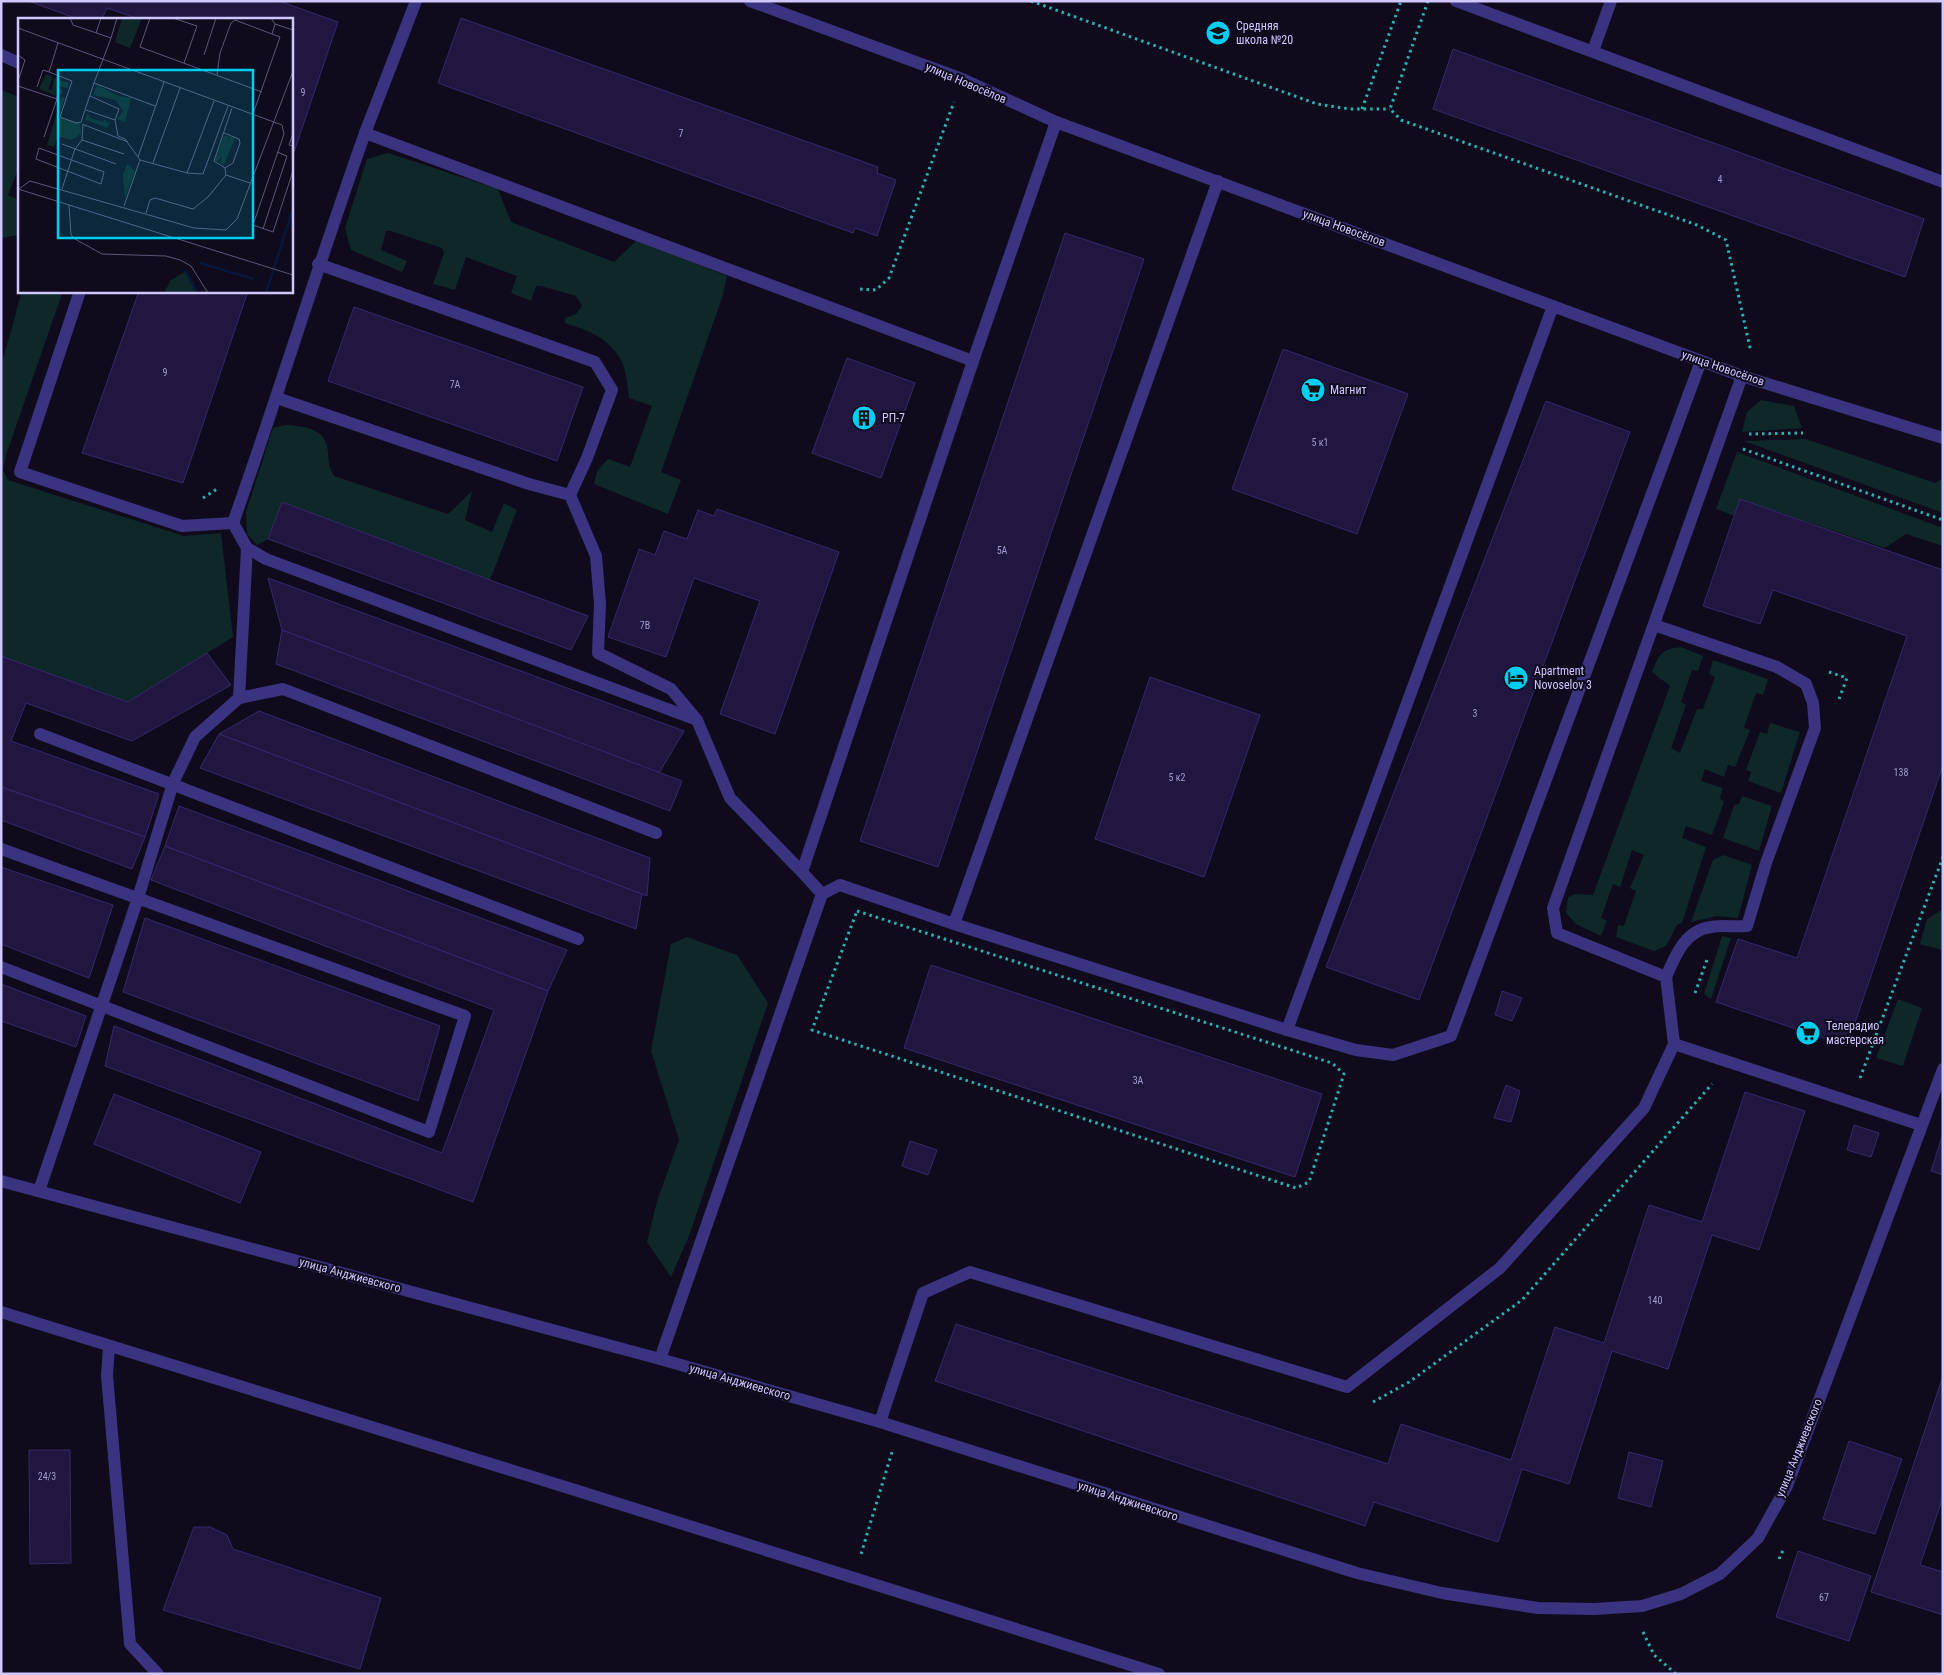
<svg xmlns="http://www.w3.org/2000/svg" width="1944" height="1675" viewBox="0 0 1944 1675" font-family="'Roboto Condensed',sans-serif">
<rect width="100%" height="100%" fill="#0f0b1d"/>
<g fill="#0e2728">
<polygon points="1,90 19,97 19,172 17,172 8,195 19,200 19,235 1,238"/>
<path d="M388 153 498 189 511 222 614 262 637 240 727 276 723 295 661 472 681 480 668 514 594 484 597 471 608 459 630 467 652 406 629 398C627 387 627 372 622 362 611 339 588 330 565 323V318L576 314 582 306 576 296 541 286H536L531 301 511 293 517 276 466 257 455 290 433 284 444 253 442 248 391 231H386L381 250 407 261 402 272 351 250 345 228 367 159Z"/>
<polygon points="22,291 63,291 6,455 3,470 8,480 184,536 221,533 233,637 128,702 1,656 1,366"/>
<polygon points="1761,400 1794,406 1802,428 1742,432 1747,412"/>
<path d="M286 425C307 427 327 428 328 453 329 462 329 468 334 476L448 514 472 491 465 520 492 532 504 503 517 510 490 580 282 502 268 539 257 545 247 534 246 512 273 428Z"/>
<polygon points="1806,439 1935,483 1943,478 1943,513 1744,441"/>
<polygon points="1737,452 1943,528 1943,546 1906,534 1885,548 1740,499 1735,516 1716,509"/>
<path d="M1681 647 1703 656 1698 671 1692 670 1681 702 1686 705 1671 748 1680 753 1697 709H1703L1715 677 1709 674 1713 660 1768 679 1763 695 1756 693 1744 727 1750 730 1735 767 1728 765 1724 777 1705 769 1701 781 1723 788 1720 798 1724 802 1712 835 1686 826 1682 838 1706 847 1682 923 1677 925 1666 946 1654 951 1616 937 1618 925 1624 926 1636 891 1630 888 1644 855 1632 850 1620 887 1613 884 1601 918 1607 921 1601 936 1576 924 1566 913 1568 897 1576 894 1593 895 1670 686 1652 672C1659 654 1662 649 1681 647Z"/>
<polygon points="1770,723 1800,732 1781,793 1748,781 1751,772 1746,770 1760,732 1767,734"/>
<polygon points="1742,796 1772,806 1759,851 1723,838 1734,805 1739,804"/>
<polygon points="1723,855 1752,865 1738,918 1717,916 1691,922 1713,860"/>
<polygon points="1943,909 1942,950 1920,944 1927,919"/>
<polygon points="1722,936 1731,938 1711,999 1704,994"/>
<polygon points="687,937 737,955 768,1003 689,1236 671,1277 647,1242 657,1201 679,1140 651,1051 671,944"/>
<polygon points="1898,999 1922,1008 1903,1066 1876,1058"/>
</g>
<g fill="#20163f" stroke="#38276c">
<polygon points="28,1 279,1 338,22 291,161 291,19 139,19 107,8 102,19 78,19"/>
<polygon points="461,18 878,167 877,173 896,180 877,236 855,228 853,233 438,83"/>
<polygon points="1453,49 1924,219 1905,277 1433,109"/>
<polygon points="1065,233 1144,259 938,867 860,841"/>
<polygon points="139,291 248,291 183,483 82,453"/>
<polygon points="354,307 583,387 557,461 328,381"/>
<polygon points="1283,349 1408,394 1357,534 1232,489"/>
<polygon points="847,358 915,383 881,478 812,453"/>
<polygon points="1546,401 1630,432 1419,1000 1326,967"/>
<polygon points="1740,499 1943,570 1943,765 1847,1046 1716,1002 1738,939 1797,958 1907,636 1773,590 1760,624 1703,606"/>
<polygon points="282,502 490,580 588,616 571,650 268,539"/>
<polygon points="717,509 839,552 775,734 720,714 760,601 694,578 666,657 608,637 639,549 655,555 664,531 687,539 698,510 714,516"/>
<polygon points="268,578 684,731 659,773 282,630"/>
<polygon points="282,630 682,781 670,811 276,664"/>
<polygon points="207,653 231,685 132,741 26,703 11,741 159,794 145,837 1,787 1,656 128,702"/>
<polygon points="1150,677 1260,715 1204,877 1095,839"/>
<polygon points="259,711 650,858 647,896 219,734"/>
<polygon points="219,734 642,894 636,929 200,768"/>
<polygon points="1,787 145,837 132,869 1,820"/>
<polygon points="179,806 567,950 548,991 165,846"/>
<polygon points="165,846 548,991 473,1202 105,1066 114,1026 442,1153 494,1010 151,880"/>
<polygon points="1,867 113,905 89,978 1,944"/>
<polygon points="145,918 440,1026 418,1101 123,992"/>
<polygon points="931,965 1322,1094 1295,1177 904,1048"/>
<polygon points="1,984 86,1016 76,1047 1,1021"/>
<polygon points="1502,991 1522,998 1512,1021 1495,1015"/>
<polygon points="1506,1085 1520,1091 1511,1122 1494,1118"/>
<polygon points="1745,1092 1805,1111 1759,1250 1712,1235 1668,1369 1612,1351 1569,1484 1522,1469 1498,1542 1374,1502 1365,1526 935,1381 956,1324 1388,1464 1401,1424 1511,1460 1555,1327 1604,1343 1649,1205 1702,1222"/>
<polygon points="114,1094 261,1152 240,1203 94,1144"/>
<polygon points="1854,1125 1879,1133 1871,1157 1847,1150"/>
<polygon points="1943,1134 1943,1175 1931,1171"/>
<polygon points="910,1141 937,1150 928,1175 902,1166"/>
<polygon points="1943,1376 1943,1497 1920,1565 1943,1572 1943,1615 1871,1592"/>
<polygon points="1849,1441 1902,1459 1875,1534 1823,1519"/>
<polygon points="29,1450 70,1450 71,1563 30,1564"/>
<polygon points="1629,1452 1663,1461 1651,1507 1618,1498"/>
<polygon points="194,1527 210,1527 227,1535 233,1549 381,1598 360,1669 163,1610"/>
<polygon points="1798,1551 1871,1576 1849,1641 1776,1617"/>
</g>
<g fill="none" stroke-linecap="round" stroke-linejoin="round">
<g stroke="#28b3b1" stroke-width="3" stroke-dasharray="2.5 4" stroke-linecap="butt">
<polyline points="1031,1 1317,104 1350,109 1390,109"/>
<polyline points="1428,1 1390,109 1401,120 1697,225 1726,240 1751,352"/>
<polyline points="1362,109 1401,1"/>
<polyline points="860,289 876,290 889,278 954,102"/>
<polyline points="1749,434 1803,433"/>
<polyline points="1743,449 1943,520"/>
<polyline points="203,498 217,489"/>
<polyline points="1829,672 1847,678 1839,699"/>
<polygon points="857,911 1332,1063 1344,1074 1309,1182 1296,1188 812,1030"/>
<polyline points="1695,993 1708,957"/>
<polyline points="1860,1078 1943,857"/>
<polyline points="1373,1402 1409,1382 1522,1300 1712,1084"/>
<polyline points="861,1554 892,1452"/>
<polyline points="1779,1559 1783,1550"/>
<polyline points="1643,1632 1654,1655 1676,1674"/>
</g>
<g stroke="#3a337f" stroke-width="12">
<polyline points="416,1 365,133 973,361"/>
<polyline points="1456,1 1943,182"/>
<polyline points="1593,51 1611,1"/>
<polyline points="1,55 19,63"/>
<path d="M80 291 20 472 182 526 233 523C279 393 319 262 365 133"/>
<polyline points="277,398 529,484 570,495 587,458 612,390 595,362 318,264"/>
<polyline points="570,495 596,556 600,604 598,653 671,689 697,720 730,798 802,872"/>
<polyline points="233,523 247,548 266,559 697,720"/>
<path d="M1654 625 1777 667 1806 684 1813 703 1815 728 1766 863 1747 926C1735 927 1723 925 1711 927 1685 930 1675 956 1666 977"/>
<polyline points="239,698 283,689 656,833"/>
<polyline points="40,734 578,939"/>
<polyline points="1,849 465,1016 429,1132 1,967"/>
<polyline points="1674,1044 1666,977 1557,933 1553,908 1742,376"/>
<polyline points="39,1191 138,898 173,783 195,737 239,698 247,548"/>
<polyline points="880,1422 923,1293 970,1272 1347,1387 1500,1268 1644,1108 1674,1044 1921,1125"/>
</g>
<g stroke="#3a337f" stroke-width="12">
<polyline points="750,1 962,79 1056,122 1742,376 1943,438"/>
<polyline points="1553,306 1287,1030 1356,1050 1393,1055 1451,1036 1701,361"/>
<polyline points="822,894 802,872 973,361 1056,122"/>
<polyline points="954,924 1218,181"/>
<polyline points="1,1181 660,1359 880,1422 1357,1573 1442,1593 1538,1608 1594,1609 1642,1606 1681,1594 1720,1574 1758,1538 1787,1486 1943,1069"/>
<polyline points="109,1346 107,1375 130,1644 158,1674"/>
<polyline points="660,1359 822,894 840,885 954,924 1287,1030"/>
</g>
<polyline stroke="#3a337f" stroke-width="12" points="1,1312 575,1490 1159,1674"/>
</g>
<defs>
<symbol id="school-disc" viewBox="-11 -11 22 22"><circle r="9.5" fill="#00cdf2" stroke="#0f0b1d"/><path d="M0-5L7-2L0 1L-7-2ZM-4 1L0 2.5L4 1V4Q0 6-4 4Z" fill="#111"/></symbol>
<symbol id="supermarket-disc" viewBox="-11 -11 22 22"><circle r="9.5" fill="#00cdf2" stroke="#0f0b1d"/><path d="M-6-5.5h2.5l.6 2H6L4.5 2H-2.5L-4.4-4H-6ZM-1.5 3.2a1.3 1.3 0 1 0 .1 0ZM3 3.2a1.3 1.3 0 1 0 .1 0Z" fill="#111"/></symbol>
<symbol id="building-disc" viewBox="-11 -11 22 22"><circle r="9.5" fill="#00cdf2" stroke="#0f0b1d"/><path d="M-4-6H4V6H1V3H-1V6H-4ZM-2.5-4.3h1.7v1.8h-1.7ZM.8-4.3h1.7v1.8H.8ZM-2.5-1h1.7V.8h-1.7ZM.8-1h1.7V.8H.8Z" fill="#111"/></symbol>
<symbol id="hotel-disc" viewBox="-11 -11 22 22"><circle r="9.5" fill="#00cdf2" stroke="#0f0b1d"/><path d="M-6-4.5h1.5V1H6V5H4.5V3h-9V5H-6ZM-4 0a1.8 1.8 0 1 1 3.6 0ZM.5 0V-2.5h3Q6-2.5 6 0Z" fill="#111"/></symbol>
</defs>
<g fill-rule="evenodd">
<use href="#school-disc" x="1204" y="19" width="28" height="28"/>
<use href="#supermarket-disc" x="1299" y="376" width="28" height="28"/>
<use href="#building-disc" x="850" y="404" width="28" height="28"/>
<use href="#hotel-disc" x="1502" y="664" width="28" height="28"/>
<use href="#supermarket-disc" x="1794" y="1019" width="28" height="28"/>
</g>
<g text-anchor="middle" stroke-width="4" stroke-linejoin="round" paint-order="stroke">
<g font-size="10" fill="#a49bcf">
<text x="303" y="96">9</text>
<text x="681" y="137">7</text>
<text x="1720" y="183">4</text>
<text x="165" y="376">9</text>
<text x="455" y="388">7А</text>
<text x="1320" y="446">5 к1</text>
<text x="1002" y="554">5А</text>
<text x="645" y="629">7В</text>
<text x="1475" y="717">3</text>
<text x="1901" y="776">138</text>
<text x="1177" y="781">5 к2</text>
<text x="1138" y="1084">3А</text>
<text x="1655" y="1304">140</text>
<text x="47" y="1480">24/3</text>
<text x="1824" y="1601">67</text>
</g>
<g font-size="12" fill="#d0c7ff" stroke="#0f0b1d" text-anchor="start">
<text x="1236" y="30">Средняя<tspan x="1236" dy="14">школа №20</tspan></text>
<text x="1330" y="394">Магнит</text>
<text x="882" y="422">РП-7</text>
<text x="1534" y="675">Apartment<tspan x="1534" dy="14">Novoselov 3</tspan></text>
<text x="1826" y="1030">Телерадио<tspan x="1826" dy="14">мастерская</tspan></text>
</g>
<g font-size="12" fill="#d0c7ff" stroke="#0f0b1d">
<text transform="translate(966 83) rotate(23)" y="4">улица Новосёлов</text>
<text transform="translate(1344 228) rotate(20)" y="4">улица Новосёлов</text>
<text transform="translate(1723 368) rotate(19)" y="4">улица Новосёлов</text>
<text transform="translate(350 1275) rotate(15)" y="4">улица Анджиевского</text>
<text transform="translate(740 1382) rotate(16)" y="4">улица Анджиевского</text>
<text transform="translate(1799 1448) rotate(-68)" y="4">улица Анджиевского</text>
<text transform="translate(1128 1501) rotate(18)" y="4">улица Анджиевского</text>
</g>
</g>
<g transform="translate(18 18)">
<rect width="275" height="275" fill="#0f0b1d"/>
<path d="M104 0H124L112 30 97 24ZM28 56 35 59 30 71 34 72 36 60 51 65 50 70 42 69 45 75 38 78 21 71ZM79 67 101 78 113 80 107 104 99 101 105 93 98 82 75 77ZM44 78 47 80 40 99 62 105 63 116 53 122 40 118 36 129 29 127ZM69 95 73 100 85 104 87 101 89 105 92 103 89 110 68 102 66 107ZM206 118H211L208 127 212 118 217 120 206 147 202 145 204 137 200 144 197 142ZM109 146 117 153 107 180 105 157ZM167 254 181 275H146L153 262Z" fill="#0e2728"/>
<path fill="none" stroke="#07173b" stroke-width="2.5" d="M182 245 236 261M167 252 180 275M248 275 275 191"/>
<path fill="none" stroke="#5c5677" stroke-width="1" d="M52 0 55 7 93 20 76 65 137 88M132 0 122 29 244 74M155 0 179 8 166 45M257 6 275 12M0 10 264 107 266 116 235 207 255 214 275 153M78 15 83 0M93 20 99 0M0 37 7 42 1 60M186 37 198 0M31 54 54 63 42 99 58 105 63 104 76 65M199 57 202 35 213 5 217 2 254 16M0 68 39 81V78M19 69 25 52 31 54 40 25M196 83 169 155 185 156 210 88M68 92 97 102 101 91 72 78M235 96 262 19 254 16 257 6 253 0M97 102 100 118 107 121 120 139M64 106 110 124M206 115 221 121 222 125 215 145 207 150M275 115 271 127 275 128M26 119 39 81M64 122 106 136M44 126 98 146M21 130 86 154 83 166 18 141ZM122 142 120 139 146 64M135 145 162 70M208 157 207 150 196 143 214 90M0 171 275 257M1 171 12 163 176 210 208 212 219 201 275 53M44 171 57 131 64 122 65 107M51 187 53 217 57 221 84 236 148 238 162 242 173 248 190 275M106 188 122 142 169 155M128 195 132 182 137 180 175 191 190 179 208 157 232 165M245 211 269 138 259 134"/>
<path fill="#00cdf2" fill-opacity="0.15" stroke="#00cdf2" stroke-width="2.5" d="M40 52H235V220H40Z"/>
<rect width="275" height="275" fill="none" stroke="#d0c7ff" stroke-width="2.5"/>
</g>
<rect width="1944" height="1675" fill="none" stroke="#d0c7ff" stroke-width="5"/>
</svg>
